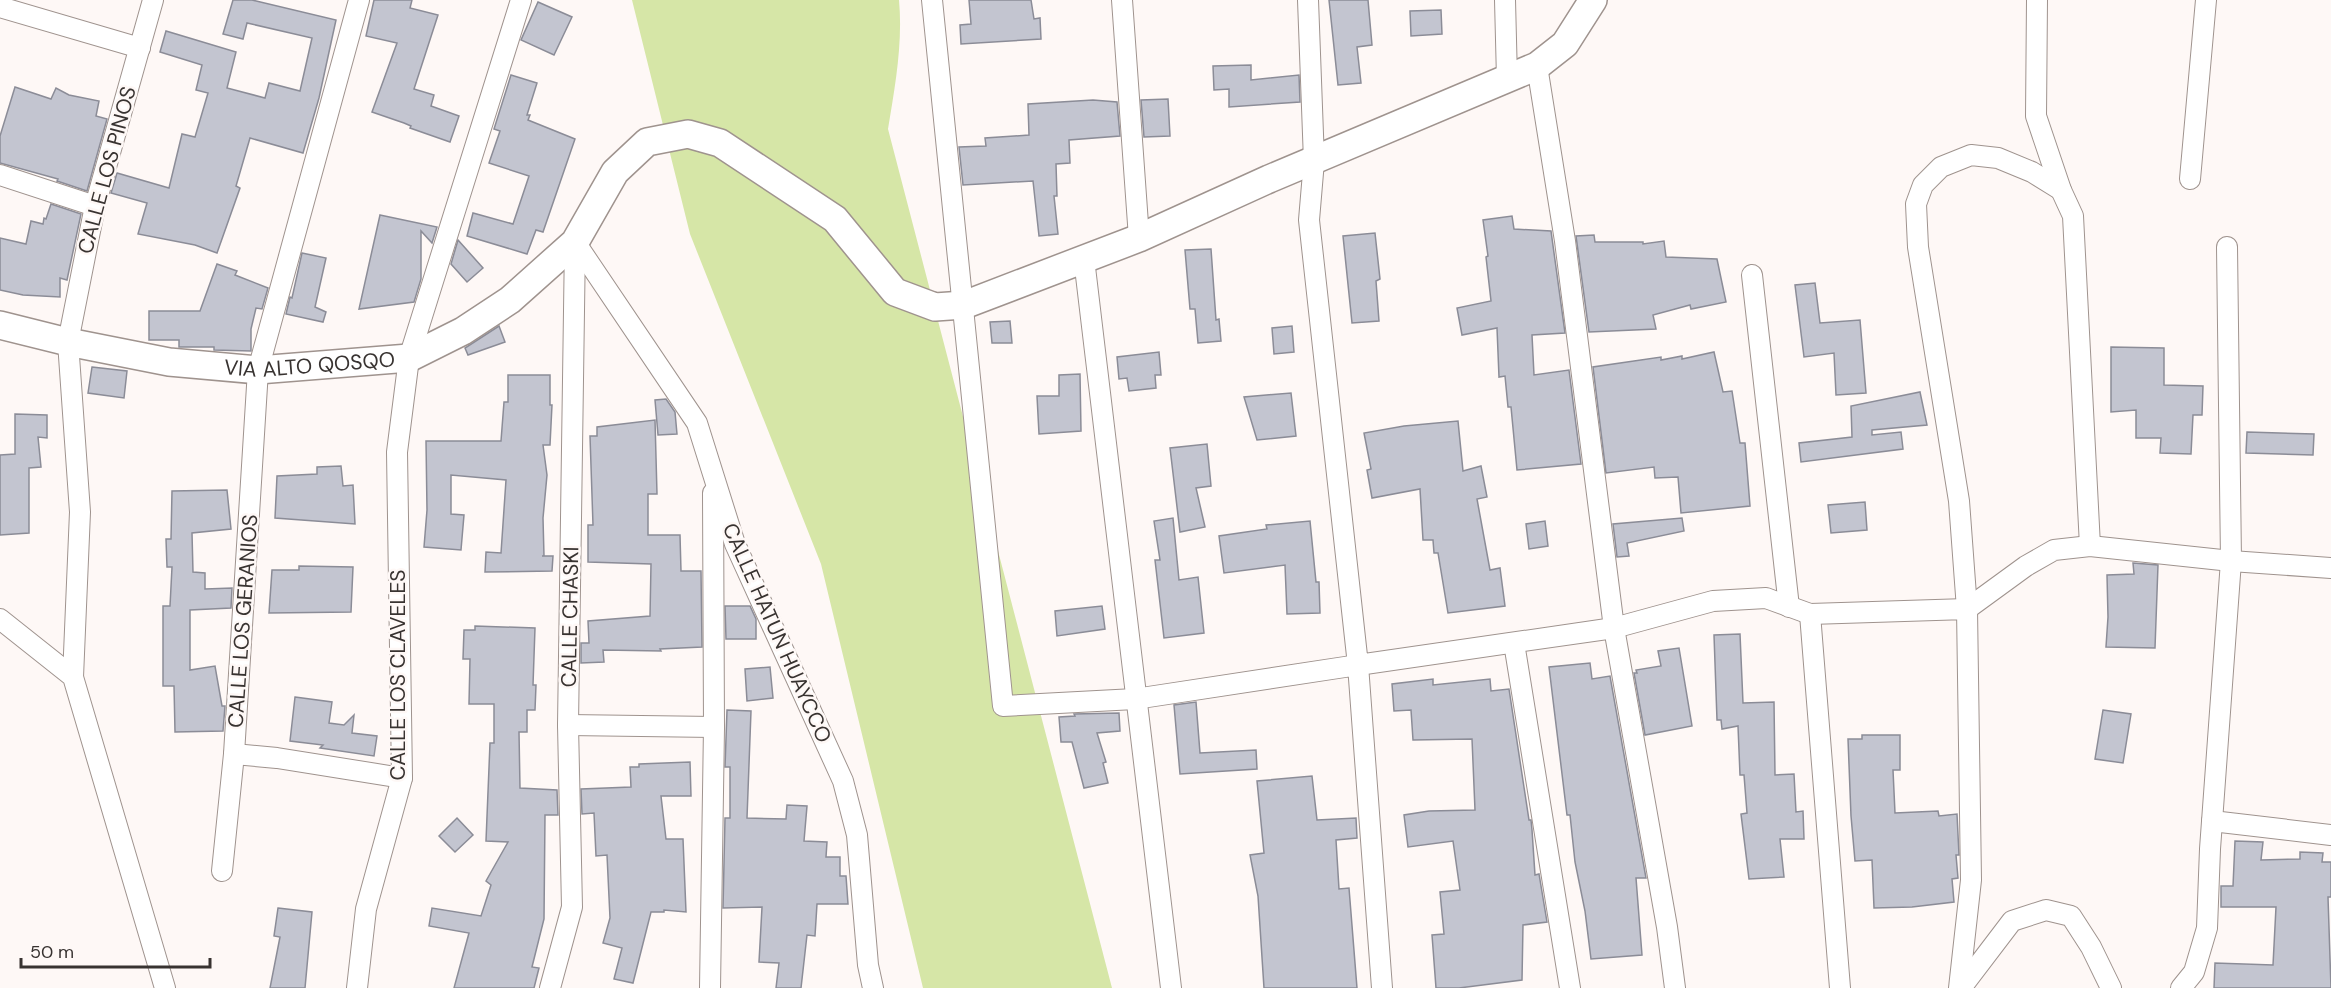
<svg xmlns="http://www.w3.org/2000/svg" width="2331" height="988" viewBox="0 0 2331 988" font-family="'DM Sans',sans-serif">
<rect width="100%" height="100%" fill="#fef8f6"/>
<path fill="#d6e6a7" d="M632 0H899C903 43 895 87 888 129L1112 988H923L821 564 690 234Z"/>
<g fill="#c3c5d0" stroke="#8b8c97" stroke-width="1.5">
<polygon points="233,0 252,0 336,20 319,98 303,153 250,138 236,186 240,188 217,253 195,245 138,234 147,203 111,193 117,173 169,188 182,134 195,137 208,93 196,90 202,65 160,52 166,31 236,52 227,88 265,98 269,83 300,91 312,38 247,23 243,39 223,34"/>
<polygon points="374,0 412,0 410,8 438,15 414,89 434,95 431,106 459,116 450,142 410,128 411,126 404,123 372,112 397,43 366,36"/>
<polygon points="969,0 1031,0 1034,19 1040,18 1041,39 961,44 960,25 971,24"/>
<polygon points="1329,0 1368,0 1372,45 1357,47 1361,83 1338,85"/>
<polygon points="538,2 572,17 554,55 521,40"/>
<polygon points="1441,10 1442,34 1411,36 1410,11"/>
<polygon points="1251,65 1251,80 1299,75 1300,102 1229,107 1229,89 1214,90 1213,66"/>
<polygon points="511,75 537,83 527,115 530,115 528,120 575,139 543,232 536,230 527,254 467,236 473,213 513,224 529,176 489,163 500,131 494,129"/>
<polygon points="15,87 51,99 56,88 69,95 99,101 96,116 107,119 87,191 57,181 58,179 0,163 0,136"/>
<polygon points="1168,99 1170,136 1144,137 1141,100"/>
<polygon points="1093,100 1117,102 1120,136 1069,140 1070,163 1056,164 1057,196 1054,196 1058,234 1039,236 1033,181 963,185 959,147 986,146 985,138 1029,135 1028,104"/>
<polygon points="51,204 81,214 67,280 60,278 60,297 23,295 0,290 0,238 26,244 31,221 43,224 44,218 46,219"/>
<polygon points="380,215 437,227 432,243 421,231 421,279 414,302 359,309"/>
<polygon points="1512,216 1514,229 1551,231 1565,333 1532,335 1534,375 1569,370 1581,464 1517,470 1511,407 1508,407 1505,376 1499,377 1497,328 1462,335 1457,308 1491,301 1486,257 1488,256 1483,220"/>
<polygon points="1375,233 1380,279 1376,281 1379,321 1352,323 1343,236"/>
<polygon points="1594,235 1595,242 1643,242 1643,244 1664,241 1666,257 1717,259 1726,302 1691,309 1690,305 1653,315 1656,329 1589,332 1576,236"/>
<polygon points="458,240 483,268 467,282 451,264"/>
<polygon points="1211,249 1216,320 1219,319 1221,341 1198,343 1195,309 1190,309 1185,250"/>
<polygon points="302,253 326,258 315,307 326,312 323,322 286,314 290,297 292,298"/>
<polygon points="217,264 237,271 235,275 268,288 262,309 256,308 251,329 251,351 214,350 214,347 179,347 179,340 149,340 149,311 200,311"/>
<polygon points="1815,283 1820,323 1860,320 1866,393 1836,395 1834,353 1804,357 1795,285"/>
<polygon points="1010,321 1012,343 992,343 990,322"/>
<polygon points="499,326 505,342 468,355 465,348"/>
<polygon points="1292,326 1294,352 1274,354 1272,328"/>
<polygon points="2111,347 2164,348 2164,385 2203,386 2202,415 2193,415 2191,454 2160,453 2161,438 2136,438 2136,410 2111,412"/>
<polygon points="1159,352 1161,375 1155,375 1156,388 1129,391 1127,378 1119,379 1117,357"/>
<polygon points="1714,352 1723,392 1732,391 1740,443 1745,443 1750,506 1681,513 1678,477 1655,478 1654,467 1606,473 1593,367 1661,357 1661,360 1682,356 1682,359"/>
<polygon points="92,367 127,371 124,398 88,393"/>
<polygon points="1080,374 1081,431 1039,434 1037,396 1059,396 1059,375"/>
<polygon points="508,375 550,375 550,405 552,405 550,445 543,445 547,475 543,518 544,556 542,556 553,556 552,571 485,572 486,552 501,553 506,480 451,475 451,514 464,515 461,550 424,547 427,510 426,441 501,441 504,402 508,402"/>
<polygon points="1920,392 1927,425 1872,430 1872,435 1901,432 1903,449 1801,462 1799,443 1852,437 1851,406"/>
<polygon points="1291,393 1296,436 1257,440 1244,397"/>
<polygon points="666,399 675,412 677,434 658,435 655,400"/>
<polygon points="15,414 47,415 47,438 38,437 41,467 29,468 29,533 0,535 0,455 15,454"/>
<polygon points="655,420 657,494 648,494 648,535 680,535 681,571 701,571 702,647 660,649 661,651 603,650 604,662 581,663 581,643 589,643 588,621 650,616 651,564 588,562 588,525 593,525 590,436 597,436 597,427"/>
<polygon points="1458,421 1463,471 1481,466 1487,497 1477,499 1490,570 1500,568 1505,606 1448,613 1438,553 1434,553 1433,540 1423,540 1420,489 1372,498 1367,470 1371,469 1364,433 1404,426"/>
<polygon points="2247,432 2314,434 2313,455 2246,453"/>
<polygon points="1207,444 1211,486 1196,488 1205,527 1180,532 1170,448"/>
<polygon points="341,466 343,486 353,485 355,524 275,518 277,476 317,474 317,467"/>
<polygon points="227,490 231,529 192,533 193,572 205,573 205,589 232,588 231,608 190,610 190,670 215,666 222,706 225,706 223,731 175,732 174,686 163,686 163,606 170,606 172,567 167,567 166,539 171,539 172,491"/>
<polygon points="1865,502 1867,530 1831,533 1828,505"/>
<polygon points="1173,518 1179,580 1198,577 1204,633 1164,638 1155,560 1160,560 1154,521"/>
<polygon points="1682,518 1684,531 1627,543 1629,556 1617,557 1613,524"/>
<polygon points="1310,521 1316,582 1319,582 1320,613 1287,614 1285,565 1224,573 1219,536 1267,529 1266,525"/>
<polygon points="1545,521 1548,546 1529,549 1526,524"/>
<polygon points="2133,563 2158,565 2155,648 2106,647 2108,617 2107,575 2134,574"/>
<polygon points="299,566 353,567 351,612 269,613 272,570 299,570"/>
<polygon points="725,606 750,606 756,619 756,639 726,639"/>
<polygon points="1102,606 1105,629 1057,636 1055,611"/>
<polygon points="475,626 535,628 533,685 536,685 535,710 527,710 527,732 519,732 520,788 557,790 558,815 545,815 544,919 532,967 539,968 534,988 454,988 469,933 429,926 432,908 481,916 491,885 486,881 508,842 486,841 490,743 494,743 494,704 469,704 470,659 463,659 464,630 475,630"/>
<polygon points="1740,634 1743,703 1774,702 1775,775 1794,774 1796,812 1803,811 1804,839 1780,839 1784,877 1749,879 1741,814 1747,813 1744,775 1740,775 1738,726 1722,729 1721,720 1717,720 1714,635"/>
<polygon points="1679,648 1692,726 1645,735 1634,673 1637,673 1636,670 1661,666 1658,651"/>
<polygon points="1590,663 1592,679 1610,676 1646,878 1636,878 1642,955 1591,959 1585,911 1575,862 1570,815 1567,815 1549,667"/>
<polygon points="770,667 773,698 747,701 745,669"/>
<polygon points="1433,679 1433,685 1490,679 1491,691 1509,689 1529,820 1531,820 1532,830 1535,875 1539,874 1547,922 1523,925 1522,980 1459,988 1436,988 1432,935 1444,934 1440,892 1460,890 1453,841 1408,847 1404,815 1429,811 1475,810 1472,739 1413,740 1411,710 1394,711 1392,684"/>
<polygon points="295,697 332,702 329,723 344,725 354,715 352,733 377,736 374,756 320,748 323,745 290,741"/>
<polygon points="1196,702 1200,753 1256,750 1257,769 1180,774 1174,705"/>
<polygon points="727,710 751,711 747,818 786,819 787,805 807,806 804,841 827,842 826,857 840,857 840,876 846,876 848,904 817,904 815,936 807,935 801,988 776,988 779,963 759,962 762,907 723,908 725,818 730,818 730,767 725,767"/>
<polygon points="2103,710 2131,714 2123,763 2095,759"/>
<polygon points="1119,713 1120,731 1097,733 1106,762 1103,763 1108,783 1084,788 1072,742 1061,742 1059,717 1075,716 1074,714"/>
<polygon points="1862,735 1900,735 1900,770 1893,770 1895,813 1938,811 1939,816 1957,814 1959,855 1956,855 1958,878 1952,879 1954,902 1912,907 1874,908 1872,860 1855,861 1851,816 1848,739 1862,739"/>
<polygon points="690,762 691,796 661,796 666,839 683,839 686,912 664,910 664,912 651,912 633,983 614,979 622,948 603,943 610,918 607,855 596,856 594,813 582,814 581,789 631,787 630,767 639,767 639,764"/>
<polygon points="1312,776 1317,820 1356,818 1357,838 1336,840 1339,889 1349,888 1357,988 1264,988 1258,896 1250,855 1264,853 1257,781"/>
<polygon points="457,818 473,835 455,852 439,836"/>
<polygon points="2235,841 2263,842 2261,860 2300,859 2300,852 2323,853 2322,862 2331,862 2331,897 2328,897 2331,988 2214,988 2215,963 2273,965 2276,907 2221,907 2221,886 2233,886"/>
<polygon points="278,908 312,912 305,988 270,988 280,937 274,936"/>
</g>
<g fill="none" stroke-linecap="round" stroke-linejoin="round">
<defs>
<g id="street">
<polyline points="932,0 1003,706 1135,699 1358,665 1382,988"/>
<polyline points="1122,0 1139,238"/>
<polyline points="1308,0 1314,161 1309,220 1358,665 1614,628 1713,601 1766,598 1810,614 1967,609 1971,880 1959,988"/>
<polyline points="1505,0 1507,79"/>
<polyline points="2037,0 2036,116 2061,190 2073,216 2090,546"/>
<polyline points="0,7 140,48"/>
<polyline points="1537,66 1565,241 1614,628 1667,927 1675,988"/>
<polyline points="0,175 95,206"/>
<polyline points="2190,179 2206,0"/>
<polyline points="575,242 697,423 735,544 843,781 857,835 868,965 873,988"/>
<path d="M1084 259C1114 502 1141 745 1171 988"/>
<polyline points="1752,275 1789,607"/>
<polyline points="1967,609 1959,501 1918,247 1916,204 1923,185 1941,167 1971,155 1998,158 2032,172 2061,190"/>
<polyline points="1967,609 2026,566 2054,550 2090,546 2231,561 2331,568"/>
<polyline points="1810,614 1840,988"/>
<polyline points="0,619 73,677 165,988"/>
<polyline points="1514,643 1570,988"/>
<polyline points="73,677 80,512 68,342 95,206 153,0"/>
<polyline points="568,725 714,727"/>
<polyline points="234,754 277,758 402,778"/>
<polyline points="2212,821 2331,835"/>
<polyline points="222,871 234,754 258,370 359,0"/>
<polyline points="357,988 366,909 402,778 397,452 409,358 521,0"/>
<polyline points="550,988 572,907 568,725 575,242"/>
<polyline points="710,988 714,727 713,493"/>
<polyline points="1961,988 2012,921 2046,910 2071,916 2091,947 2111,988"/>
<polyline points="2181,988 2194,972 2207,928 2210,849 2231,561 2227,247"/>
</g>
<g id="secondary">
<path id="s1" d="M0 325 68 342 169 362 258 370 409 358 463 331 510 300 575 242 615 172 647 142 688 134 720 143 835 219 895 292 935 307 964 305 1139 238 1269 179 1537 66 1565 44 1593 0"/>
</g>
</defs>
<use href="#street" stroke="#9f938e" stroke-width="22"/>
<use href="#secondary" stroke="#9f938e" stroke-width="30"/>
<use href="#street" stroke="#fff" stroke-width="20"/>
<use href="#secondary" stroke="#fff" stroke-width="27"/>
</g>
<g text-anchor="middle" stroke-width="5" stroke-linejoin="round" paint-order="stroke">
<g font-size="21" fill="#383331" stroke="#fef8f6">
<text transform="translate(107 170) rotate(-75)" y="7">CALLE LOS PINOS</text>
<text dy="7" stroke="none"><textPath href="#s1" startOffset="314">VIA ALTO QOSQO</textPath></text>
<text transform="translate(570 617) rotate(-89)" y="7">CALLE CHASKI</text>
<text transform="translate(243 621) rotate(-86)" y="7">CALLE LOS GERANIOS</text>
<text transform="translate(777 633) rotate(66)" y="7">CALLE HATUN HUAYCCO</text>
<text transform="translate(398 675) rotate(-90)" y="7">CALLE LOS CLAVELES</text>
</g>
</g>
<path d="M21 958v9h189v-9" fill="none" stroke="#383331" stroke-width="3"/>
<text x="30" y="958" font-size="18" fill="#383331" stroke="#fef8f6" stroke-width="4.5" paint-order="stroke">50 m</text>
</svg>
